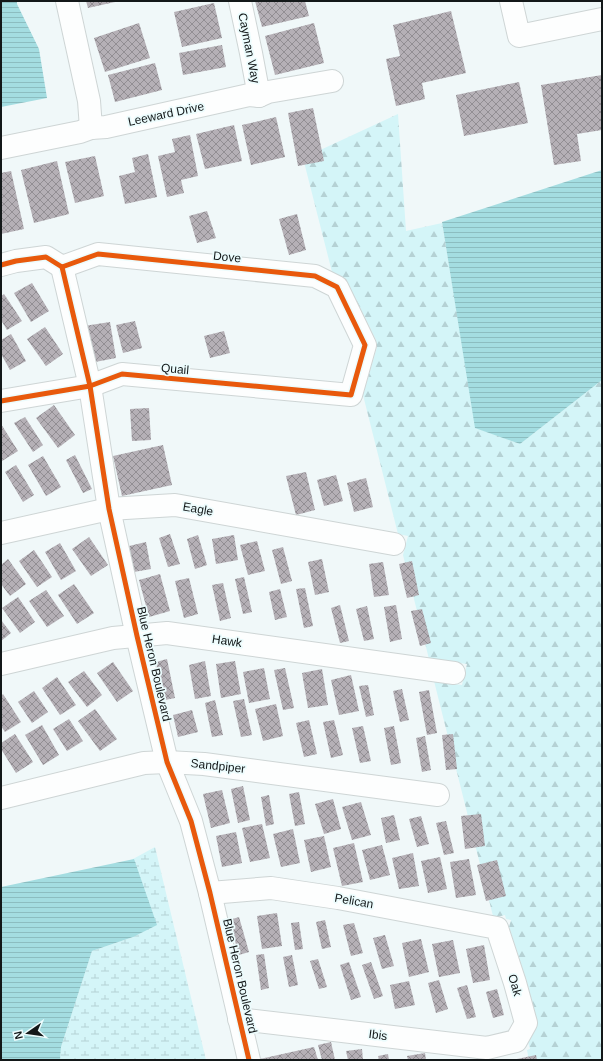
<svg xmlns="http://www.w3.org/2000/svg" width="603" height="1061" viewBox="0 0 603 1061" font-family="Arial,sans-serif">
<defs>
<pattern id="forest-firs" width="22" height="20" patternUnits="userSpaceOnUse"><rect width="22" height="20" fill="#d4f5f8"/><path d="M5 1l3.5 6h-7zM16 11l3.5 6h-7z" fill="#b5d1d4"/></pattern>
<pattern id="wetland-marsh" width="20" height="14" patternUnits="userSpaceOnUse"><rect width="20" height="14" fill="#d4f5f8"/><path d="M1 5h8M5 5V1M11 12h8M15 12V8" fill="none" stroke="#b5d1d4"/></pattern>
<pattern id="water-rules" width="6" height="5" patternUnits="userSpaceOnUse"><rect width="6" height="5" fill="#a4dde1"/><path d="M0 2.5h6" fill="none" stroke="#8cbdc0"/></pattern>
<pattern id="building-cross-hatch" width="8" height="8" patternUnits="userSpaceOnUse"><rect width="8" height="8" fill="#b5b0b6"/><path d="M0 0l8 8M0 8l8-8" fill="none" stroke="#928e93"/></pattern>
</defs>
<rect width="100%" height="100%" fill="#f0f8f9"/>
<polygon fill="url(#forest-firs)" points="398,114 406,231 442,223 476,428 520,444 602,380 602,1060 529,1060 527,1050 530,1049 528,1042 536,1027 537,1020 526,979 509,927 511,920 506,919 505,915 497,917 493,916 434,681 462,685 467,664 429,659 403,555 408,536 398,534 363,395 377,347 376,340 347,282 343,278 332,272 303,158"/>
<polygon fill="url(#wetland-marsh)" points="155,847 206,1060 60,1060 61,1047 92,951 133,937 133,859"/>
<g fill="url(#water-rules)">
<polygon points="1,1 17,1 17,4 39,49 47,98 1,107"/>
<polygon points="602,170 602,380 520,444 475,428 442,222"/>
<polygon points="134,859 157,925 133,937 92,951 61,1047 60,1060 1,1060 1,887"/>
</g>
<g fill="url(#building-cross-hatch)">
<polygon points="86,1 115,1 115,2 88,8"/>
<polygon points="255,1 305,1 309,16 262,27"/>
<polygon points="214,3 222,38 182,47 174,12"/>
<polygon points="451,11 466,73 422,83 425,99 396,106 386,59 400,56 393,25"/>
<polygon points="139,23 150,58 105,72 94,38"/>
<polygon points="314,23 324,63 275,75 265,36"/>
<polygon points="222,45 226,67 183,75 179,53"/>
<polygon points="155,63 162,90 115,102 108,75"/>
<polygon points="602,75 602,130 577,134 581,161 554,165 541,85"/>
<polygon points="519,82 528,123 464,136 456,95"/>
<polygon points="313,108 324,161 298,166 288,113"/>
<polygon points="276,117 285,157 251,165 242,125"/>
<polygon points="234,125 242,161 205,169 196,134"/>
<polygon points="190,135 198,176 181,180 184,193 167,197 158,156 175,152 172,139"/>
<polygon points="148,154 157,197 125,204 119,176 135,172 132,158"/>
<polygon points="95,156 104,196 75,203 65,162"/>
<polygon points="57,161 69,214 34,223 21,170"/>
<polygon points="11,171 24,229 1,234 1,173"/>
<polygon points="207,211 216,238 197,243 189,216"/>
<polygon points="297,214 306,250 289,255 279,219"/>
<polygon points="32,283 49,311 31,322 14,293"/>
<polygon points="4,294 22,321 7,330 1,320 1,296"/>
<polygon points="135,321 142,348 123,353 116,325"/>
<polygon points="110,322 116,358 90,363 84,326"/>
<polygon points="45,327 63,354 46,366 27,339"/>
<polygon points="224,331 230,353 210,358 204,336"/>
<polygon points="11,334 26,361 10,370 1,354 1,340"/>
<polygon points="54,405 75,435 58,448 36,418"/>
<polygon points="149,408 151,440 132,441 130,409"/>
<polygon points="25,417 43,445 33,452 14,423"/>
<polygon points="1,424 18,451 2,461 1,459"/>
<polygon points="163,445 172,485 122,496 113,456"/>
<polygon points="75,455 92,489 83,493 66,460"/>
<polygon points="43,456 61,487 46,496 28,465"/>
<polygon points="16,465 34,495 23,502 5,472"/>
<polygon points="306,472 315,510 296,515 286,476"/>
<polygon points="336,475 343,501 324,506 317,480"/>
<polygon points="366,478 373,507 354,512 347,483"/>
<polygon points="170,534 180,564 168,567 159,538"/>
<polygon points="198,535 207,565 195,569 187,539"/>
<polygon points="234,535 238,560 216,564 212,539"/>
<polygon points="89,537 108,565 91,576 72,549"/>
<polygon points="257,541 265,571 248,575 240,545"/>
<polygon points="146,542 151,569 134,572 129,546"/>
<polygon points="60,543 76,571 61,580 45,552"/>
<polygon points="283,547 292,581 281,584 272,550"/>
<polygon points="34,550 52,577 37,587 19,561"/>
<polygon points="8,559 26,584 10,596 1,584 1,565"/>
<polygon points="322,559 329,592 315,595 308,562"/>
<polygon points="412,561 419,595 407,598 399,564"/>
<polygon points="383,562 389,595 374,597 369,564"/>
<polygon points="160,574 170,611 149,617 139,580"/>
<polygon points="244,577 252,612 243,614 235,579"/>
<polygon points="189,578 198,614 184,618 175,581"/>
<polygon points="223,583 231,618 220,621 212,585"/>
<polygon points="74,584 94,613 77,624 58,595"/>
<polygon points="305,588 313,626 304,628 296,589"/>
<polygon points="280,589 287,617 275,620 269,592"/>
<polygon points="46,590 64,616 47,627 29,601"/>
<polygon points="18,597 35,622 20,633 2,608"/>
<polygon points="340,605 349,641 340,643 331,608"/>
<polygon points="396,605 402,639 390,642 384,607"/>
<polygon points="367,606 374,639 364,641 356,609"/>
<polygon points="422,609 431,643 420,646 411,611"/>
<polygon points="1,620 11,633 1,641"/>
<polygon points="167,659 175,698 165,700 156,662"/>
<polygon points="205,661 211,696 195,699 189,665"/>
<polygon points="235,661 241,694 221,698 216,664"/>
<polygon points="113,662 133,691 117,702 97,673"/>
<polygon points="264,668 270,699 249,703 243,672"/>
<polygon points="285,668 294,708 283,710 274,670"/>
<polygon points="322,669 328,705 308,708 302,673"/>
<polygon points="84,671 102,695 87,707 68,682"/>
<polygon points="351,675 359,711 339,715 331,680"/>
<polygon points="57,677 76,705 60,715 42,688"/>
<polygon points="368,685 374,715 366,717 359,686"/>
<polygon points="402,689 409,720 400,722 393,691"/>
<polygon points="429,690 437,733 427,735 419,692"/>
<polygon points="34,691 48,712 32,723 18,702"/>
<polygon points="3,694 21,722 5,732 1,726 1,696"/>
<polygon points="244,699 252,735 241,737 233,701"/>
<polygon points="215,700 223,735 212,737 205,703"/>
<polygon points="276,704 283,736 263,741 255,709"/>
<polygon points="95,709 117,739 100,751 78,721"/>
<polygon points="192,710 198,732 178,737 173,715"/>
<polygon points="69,719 83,741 67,751 53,729"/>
<polygon points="309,720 317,754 304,757 296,723"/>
<polygon points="334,720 343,755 331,758 323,722"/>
<polygon points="42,725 59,755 43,765 25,735"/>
<polygon points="363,726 371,761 360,763 352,728"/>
<polygon points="394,726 401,763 391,765 384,728"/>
<polygon points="15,734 33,762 16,773 1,749 1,743"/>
<polygon points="453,734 457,769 446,770 442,735"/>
<polygon points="425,736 431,770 422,772 416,738"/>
<polygon points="243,786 250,820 238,823 231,789"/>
<polygon points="222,790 230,823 211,828 203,794"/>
<polygon points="299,792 305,824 295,826 289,794"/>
<polygon points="269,795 274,824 266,826 261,797"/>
<polygon points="333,799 341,829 324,834 315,804"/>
<polygon points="361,802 371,835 352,840 342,807"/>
<polygon points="481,814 485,846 465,849 461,816"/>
<polygon points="394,815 400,840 386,843 381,818"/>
<polygon points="421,816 429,844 417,847 409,819"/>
<polygon points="446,821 454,853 444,855 436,823"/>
<polygon points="262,824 270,858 250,862 242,828"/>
<polygon points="293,829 300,863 281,867 273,834"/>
<polygon points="236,832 242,863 222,867 216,836"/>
<polygon points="324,836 331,867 311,872 304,840"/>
<polygon points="354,843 363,882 342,886 333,848"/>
<polygon points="382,845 390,875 370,880 362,850"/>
<polygon points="413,853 419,886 399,889 392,858"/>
<polygon points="440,857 447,889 428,893 421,861"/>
<polygon points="469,859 476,895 456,898 450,862"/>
<polygon points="497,860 506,896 486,901 477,865"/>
<polygon points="277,913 282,946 262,949 257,916"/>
<polygon points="239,917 249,952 239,955 229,920"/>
<polygon points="325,920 331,947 322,949 316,922"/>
<polygon points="299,922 303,949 295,950 291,923"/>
<polygon points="354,923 363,953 351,956 343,925"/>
<polygon points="385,935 394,966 382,969 373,938"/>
<polygon points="421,939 429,972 409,977 402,943"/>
<polygon points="453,940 460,973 439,977 432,944"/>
<polygon points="484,945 490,980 473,983 466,949"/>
<polygon points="264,954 269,988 261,990 256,955"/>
<polygon points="292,955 298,985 289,987 283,957"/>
<polygon points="318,959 327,987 319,989 310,961"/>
<polygon points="349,962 361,997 351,1000 340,965"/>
<polygon points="371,962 383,996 374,999 362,965"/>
<polygon points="439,980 448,1009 436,1013 428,983"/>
<polygon points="409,981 415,1005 395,1009 390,985"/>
<polygon points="467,985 476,1017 467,1019 457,988"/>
<polygon points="497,989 504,1015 493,1018 486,992"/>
<polygon points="331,1042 335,1060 322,1060 318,1045"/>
<polygon points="314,1047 318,1060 260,1060 260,1059"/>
<polygon points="362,1049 363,1060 348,1060 346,1051"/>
<polygon points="425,1053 426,1060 408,1060 407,1056"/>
<polygon points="388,1054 389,1060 379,1060 378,1056"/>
<polygon points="536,1055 537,1060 517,1060 517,1059"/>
</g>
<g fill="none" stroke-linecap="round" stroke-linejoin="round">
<defs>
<g id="minor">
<polyline points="67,1 89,101 91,128"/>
<polyline points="240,1 251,53 259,96"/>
<polyline points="511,1 519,36 602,19"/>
<polyline points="1,148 80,132 91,128 106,127 249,95 259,96 268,92 332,81"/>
<polyline points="1,265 16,261 46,257 62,267 98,254 315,276 337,287 365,345 351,395 122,374 90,386 1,401"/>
<polyline points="62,267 90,386 109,509 137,636 167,762 191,821 210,893 249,1060"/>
<polyline points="1,533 109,509 175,505 394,544"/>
<polyline points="1,664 113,638 167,633 454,673"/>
<polyline points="1,798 144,763 167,762 204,764 438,795"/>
<polyline points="210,893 271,888 338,898 497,928 515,983 526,1023 516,1041 487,1048 239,1019"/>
</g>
</defs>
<use href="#minor" stroke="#ced5d5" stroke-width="24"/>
<use href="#minor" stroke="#fdfefe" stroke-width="22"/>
<defs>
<g id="cycleway">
<polyline points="1,265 16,261 46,257 62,267 98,254 315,276 337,287 365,345 351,395 122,374 90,386 1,401"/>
<polyline points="62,267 90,386 109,509 137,636 167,762 191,821 210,893 249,1060"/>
</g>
</defs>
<use href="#cycleway" stroke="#ecfcfd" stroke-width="8"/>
<use href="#cycleway" stroke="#e8590c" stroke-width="5"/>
</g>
<g text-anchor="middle" stroke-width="3.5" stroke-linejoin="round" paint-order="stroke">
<g font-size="12" fill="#131819" stroke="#ecfcfd">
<text transform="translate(249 48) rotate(79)" y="4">Cayman Way</text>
<text transform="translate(166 114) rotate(-12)" y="4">Leeward Drive</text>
<text transform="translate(227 257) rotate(6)" y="4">Dove</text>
<text transform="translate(175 369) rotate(5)" y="4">Quail</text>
<text transform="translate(198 509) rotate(10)" y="4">Eagle</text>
<text transform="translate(227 641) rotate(8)" y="4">Hawk</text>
<text transform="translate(154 664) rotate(77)" y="4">Blue Heron Boulevard</text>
<text transform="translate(218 766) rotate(6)" y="4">Sandpiper</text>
<text transform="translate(354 901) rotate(10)" y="4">Pelican</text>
<text transform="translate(240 976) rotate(77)" y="4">Blue Heron Boulevard</text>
<text transform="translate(515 985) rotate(74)" y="4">Oak</text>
<text transform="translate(378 1035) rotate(7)" y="4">Ibis</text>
</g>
</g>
<rect width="603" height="1061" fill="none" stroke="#131819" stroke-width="4"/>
<g transform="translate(28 1033) rotate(257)" stroke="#ecfcfd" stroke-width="3" paint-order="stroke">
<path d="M0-3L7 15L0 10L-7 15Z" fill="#131819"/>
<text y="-6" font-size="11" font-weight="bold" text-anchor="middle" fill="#131819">N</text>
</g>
</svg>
